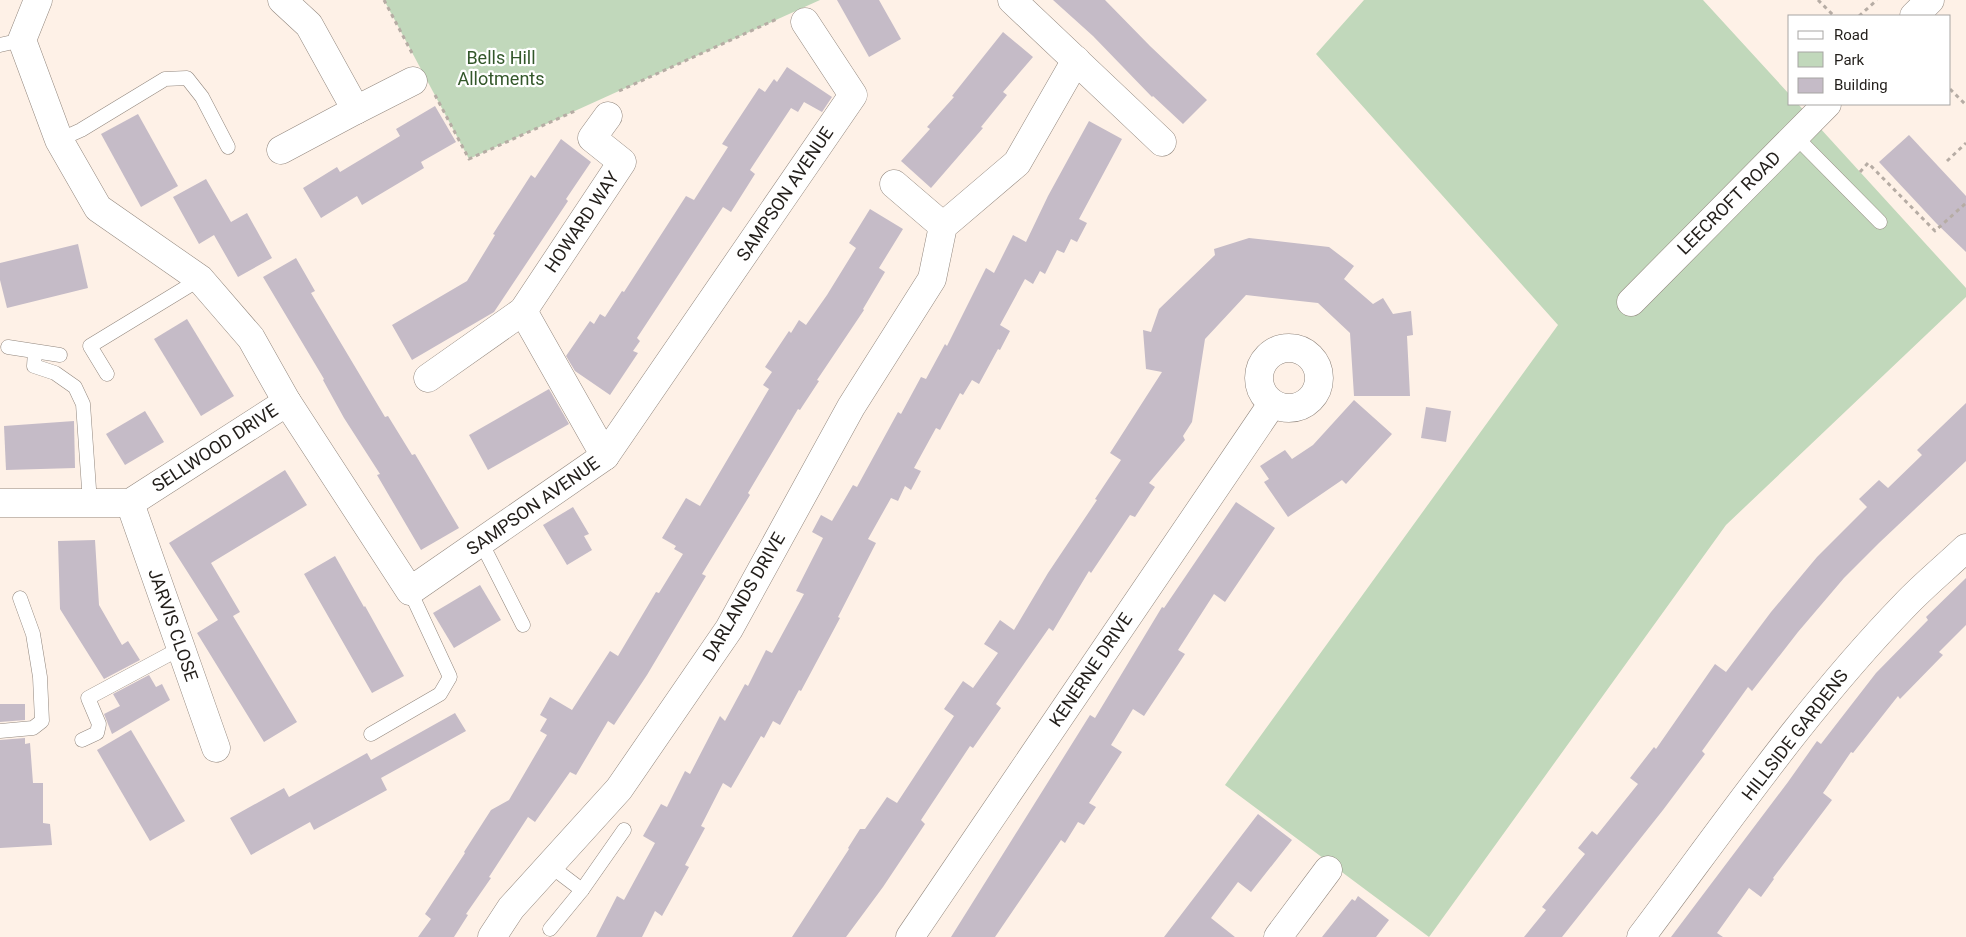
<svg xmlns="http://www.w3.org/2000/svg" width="1966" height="937" viewBox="0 0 1966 937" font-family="Roboto,sans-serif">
<rect width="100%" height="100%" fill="#fef1e7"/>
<g fill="#c1d8bb">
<polygon points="384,0 820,0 469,159"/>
<polygon points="1364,0 1703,0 1790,95 1790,104 1798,104 1966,288 1966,297 1726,525 1429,937 1225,785 1558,325 1316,54"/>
</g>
<g fill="#c5bbc7">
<polygon points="837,0 879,0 901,39 869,57"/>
<polygon points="1053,0 1105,0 1150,46 1207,100 1183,124 1153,96 1152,97 1093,36"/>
<polygon points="1003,32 1033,57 1003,92 1007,95 981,127 983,128 931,188 901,161 930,129 927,127 954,97 952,96"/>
<polygon points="787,67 832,97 822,112 804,102 798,112 791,108 750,170 755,174 731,212 723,207 637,338 640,341 633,351 638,353 610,395 575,371 566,356 590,321 594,324 600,314 605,317 622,291 624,292 686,196 694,200 728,147 722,144 759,88 765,92 774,79 777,82"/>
<polygon points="435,106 456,142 421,162 424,168 362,205 357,196 321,218 303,188 337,167 340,172 400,136 396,129"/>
<polygon points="138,114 178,186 141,207 101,134"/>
<polygon points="1089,121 1122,139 1079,219 1087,223 1077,242 1071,239 1064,253 1057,250 1045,274 1040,271 1033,284 1025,279 1000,325 1010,331 1000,350 998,349 979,384 972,380 963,395 960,393 940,430 936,428 914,468 921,471 911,490 905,486 898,501 891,498 868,539 876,543 838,617 840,618 801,691 799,690 780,725 773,721 764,738 761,736 731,788 723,783 701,826 705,828 685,865 689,867 662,916 655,911 642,937 596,937 617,896 624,900 655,843 643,836 661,804 667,807 685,771 690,774 720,716 725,721 745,684 748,686 766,650 772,653 804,594 796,591 823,538 812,532 821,515 832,521 853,485 857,487 898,412 901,414 921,377 926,379 945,344 947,346 986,268 994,273 1013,235 1026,242 1048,196"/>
<polygon points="1909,135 1966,196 1966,252 1937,224 1879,162"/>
<polygon points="561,139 591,162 566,199 568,201 494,312 412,360 392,325 467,281 495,235 493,234 531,175 535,178"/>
<polygon points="206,179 231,222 247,213 272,258 238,277 214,235 199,244 173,197"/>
<polygon points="870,209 903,229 879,268 885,272 863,309 864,310 817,380 819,381 800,410 798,409 748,493 750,495 702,574 706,576 647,675 614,725 608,721 576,775 570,772 535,822 528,817 489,877 491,878 466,914 468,915 454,937 418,937 431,919 425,914 465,853 464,852 491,810 509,800 547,735 540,731 547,719 540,715 550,697 572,710 610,651 618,656 656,592 659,593 683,554 674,549 676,546 662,538 686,498 700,506 769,389 763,385 772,372 765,367 789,331 791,333 799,320 806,325 827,295 856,248 849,243"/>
<polygon points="1249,238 1329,247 1354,266 1344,279 1373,304 1383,298 1393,314 1411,311 1413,335 1407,336 1410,396 1354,396 1350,333 1318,303 1246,295 1205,339 1192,422 1183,436 1185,440 1149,483 1155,487 1135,517 1130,515 1091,573 1089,571 1053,631 1049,628 996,704 1001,708 973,748 970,746 921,820 925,824 883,887 846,937 792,937 849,849 848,848 860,829 865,829 887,797 897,803 954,716 944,709 963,681 973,688 998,653 984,644 1000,620 1014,630 1048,573 1097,500 1095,499 1121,460 1110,453 1162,372 1146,369 1143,330 1151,332 1159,309 1215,255 1214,249"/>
<polygon points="78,244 88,288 7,308 0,280 0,263"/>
<polygon points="296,258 315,291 311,293 385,417 388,416 412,455 415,454 459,528 421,550 377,475 380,474 344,418 323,380 324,379 263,277"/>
<polygon points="187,319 234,396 201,416 154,339"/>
<polygon points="549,389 569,424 488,470 469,435"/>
<polygon points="1354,400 1392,434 1346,484 1342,480 1288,517 1264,482 1269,479 1260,466 1285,450 1292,459 1313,445"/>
<polygon points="1966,403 1966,461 1879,543 1844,578 1798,632 1752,691 1748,687 1702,751 1705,754 1663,810 1562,937 1524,937 1546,910 1542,907 1585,854 1578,848 1592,831 1597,835 1638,784 1630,778 1654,747 1656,749 1715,664 1726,672 1771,612 1817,557 1867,507 1859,499 1879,480 1888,488 1922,455 1917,450"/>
<polygon points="1426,407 1451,411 1446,442 1421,438"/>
<polygon points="145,411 164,442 125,465 106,434"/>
<polygon points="74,421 75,468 6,470 4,426"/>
<polygon points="285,470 307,505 211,563 240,612 233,616 297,722 264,742 197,633 218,620 169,543"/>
<polygon points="1236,502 1275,528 1225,602 1214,594 1178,650 1185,654 1144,716 1133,709 1111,745 1122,752 1089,803 1096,807 1084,825 1078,822 1065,843 1061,840 995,937 951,937 1090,715 1095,718 1162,607 1164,608"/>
<polygon points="573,507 589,534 584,536 592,550 567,565 543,525"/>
<polygon points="95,540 99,605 122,645 128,641 140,660 104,679 60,609 58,541"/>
<polygon points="335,556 364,607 365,606 404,676 372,693 304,574"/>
<polygon points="1966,578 1966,625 1939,652 1943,655 1900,699 1898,696 1853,753 1851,752 1823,793 1832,800 1773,878 1774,879 1761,897 1749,888 1717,933 1723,937 1671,937 1788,782 1817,741 1821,744 1876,673 1928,620 1926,617"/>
<polygon points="480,585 501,620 454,648 433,613"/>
<polygon points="149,675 156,687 162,684 170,700 112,734 104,714 120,706 113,694"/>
<polygon points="0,704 25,704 25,720 0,722"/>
<polygon points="455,713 466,731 381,778 387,790 314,830 310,822 251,855 230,818 284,788 289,797 367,753 371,760"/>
<polygon points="131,730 185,821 150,841 97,750"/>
<polygon points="25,738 25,744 30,743 33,783 43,783 43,823 50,824 52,845 0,848 0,740"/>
<polygon points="1258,814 1292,840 1251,892 1238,882 1211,918 1235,937 1164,937"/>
<polygon points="1358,896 1389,920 1376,937 1322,937 1352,899 1355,901"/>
</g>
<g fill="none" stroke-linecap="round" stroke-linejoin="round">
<defs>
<g id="lane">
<polyline points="0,45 22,40"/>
<polyline points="1795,136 1880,222"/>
<polyline points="59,140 81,130 165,79 187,78 202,97 228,147"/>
<polyline points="8,347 60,355"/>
<polyline points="35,352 34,366 55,373 75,387 83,404 90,503"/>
<polyline points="107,374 90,346 200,279"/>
<polyline points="481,542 523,625"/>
<polyline points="0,731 33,728 42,721 40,677 33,634 20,598"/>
<polyline points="371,734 440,694 450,677 410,591"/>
<polyline points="82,740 97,733 99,724 88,698 181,648"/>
<polyline points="549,865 582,890"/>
<polyline points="550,929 582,890 624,830"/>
</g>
<g id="street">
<polyline points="38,0 22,40 59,140 98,208 200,279 251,338 287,402 410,591 605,456 853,95 805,22"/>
<polyline points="282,0 309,25 356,110 413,81"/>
<polyline points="1012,0 1162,142"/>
<polyline points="1914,16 1930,0"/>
<polyline points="281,150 356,110"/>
<polyline points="894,184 943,226"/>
<polyline points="1631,302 1827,104"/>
<polyline points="523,311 605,456"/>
<circle cx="1289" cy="378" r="30"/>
<polyline points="428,378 523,311 622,162 592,138 608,116"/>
<polyline points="0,503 130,503 287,402"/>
<polyline points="130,503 216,748"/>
<polyline points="492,937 511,908 619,789 729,629 851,407 932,279 943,226 1017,163 1076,60"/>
<polyline points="910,937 1272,404"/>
<polyline points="1278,937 1328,870"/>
<path d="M1641 937C1726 824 1807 706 1905 605 1924 585 1946 567 1966 548"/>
</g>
</defs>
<use href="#lane" stroke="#92877e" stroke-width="15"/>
<use href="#street" stroke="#92877e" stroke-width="29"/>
<g stroke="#b6aca4" stroke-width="3" stroke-dasharray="4 4" stroke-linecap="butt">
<polyline points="384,0 413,55"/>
<polyline points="1818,0 1834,16"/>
<polyline points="1859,16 1877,0"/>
<polyline points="1950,89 1966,105"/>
<polyline points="619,91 777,19"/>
<polyline points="435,95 469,159 577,110"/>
<polyline points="1947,161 1966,143"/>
<polyline points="1860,172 1868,163 1935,231 1966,203"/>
</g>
<use href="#lane" stroke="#fff" stroke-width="14"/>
<use href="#street" stroke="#fff" stroke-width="28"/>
</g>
<g text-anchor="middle" stroke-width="4.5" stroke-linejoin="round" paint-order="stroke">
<g font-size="18" fill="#33572a" stroke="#fff">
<text x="501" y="64">Bells Hill<tspan x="501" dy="21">Allotments</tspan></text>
</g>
<g font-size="18" fill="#221e1a" stroke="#fff">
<text transform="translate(785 194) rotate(-56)" y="6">SAMPSON AVENUE</text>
<text transform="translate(1729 203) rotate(-45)" y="6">LEECROFT ROAD</text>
<text transform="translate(582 222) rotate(-56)" y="6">HOWARD WAY</text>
<text transform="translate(215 448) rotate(-33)" y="6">SELLWOOD DRIVE</text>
<text transform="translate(533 506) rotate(-35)" y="6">SAMPSON AVENUE</text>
<text transform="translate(744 597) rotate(-60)" y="6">DARLANDS DRIVE</text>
<text transform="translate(173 625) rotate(71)" y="6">JARVIS CLOSE</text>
<text transform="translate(1091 670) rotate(-56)" y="6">KENERNE DRIVE</text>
<text transform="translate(1795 735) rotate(-52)" y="6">HILLSIDE GARDENS</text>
</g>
</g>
<rect x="1788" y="15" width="162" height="90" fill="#ffffff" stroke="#a7a5a3"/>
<rect x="1798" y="31" width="25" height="8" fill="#ffffff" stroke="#a7a5a3"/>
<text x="1834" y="40" font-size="15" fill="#221e1a">Road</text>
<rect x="1798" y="52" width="25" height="15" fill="#c1d8bb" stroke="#a7a5a3"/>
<text x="1834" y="65" font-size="15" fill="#221e1a">Park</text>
<rect x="1798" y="78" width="25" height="15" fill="#c5bbc7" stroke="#a7a5a3"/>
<text x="1834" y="90" font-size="15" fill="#221e1a">Building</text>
</svg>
